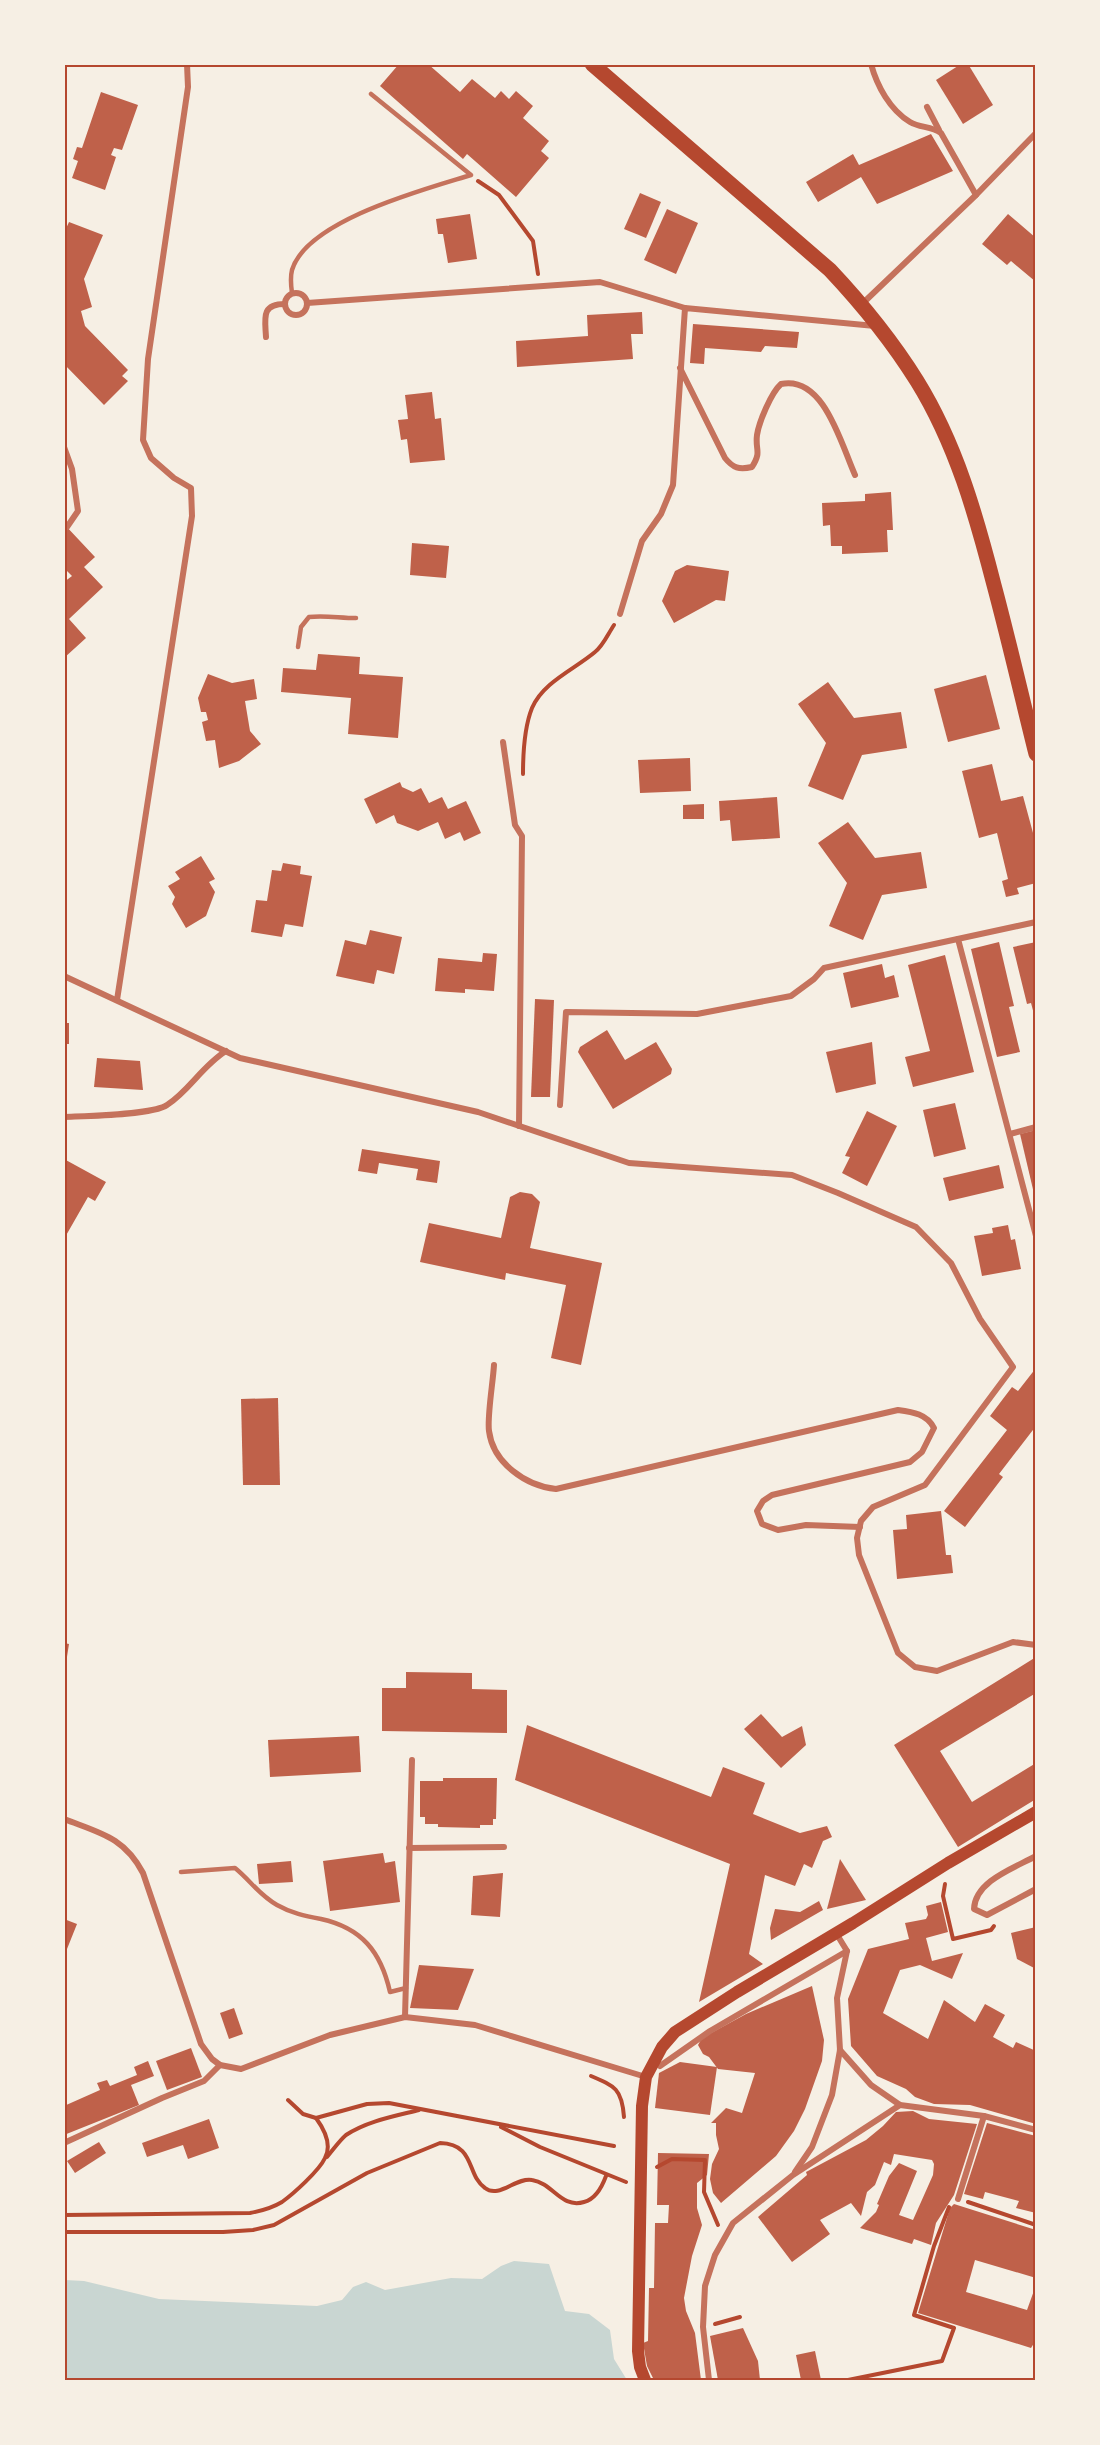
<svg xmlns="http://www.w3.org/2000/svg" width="1100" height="2445" viewBox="0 0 1100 2445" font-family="Helvetica,sans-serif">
<rect width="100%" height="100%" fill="#f6efe4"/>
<polygon fill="#c9d6d2" points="514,2261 549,2264 565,2311 589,2314 610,2330 614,2359 627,2380 65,2380 65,2280 84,2281 159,2299 317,2306 342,2300 353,2287 366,2282 385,2290 451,2278 482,2279 501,2266"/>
<g fill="#bf614a">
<polygon points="399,64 428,64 460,92 472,79 495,98 501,91 509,99 516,91 533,106 523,118 549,141 541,151 549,158 516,197 467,154 463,159 380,86"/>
<polygon points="961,64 968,64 993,105 963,124 936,80"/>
<polygon points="101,92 138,105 122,150 114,148 111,155 116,157 105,190 72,178 78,161 73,159 77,147 82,148"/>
<polygon points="931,134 953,171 877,204 861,177 818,202 806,182 853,154 859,165"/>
<polygon points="640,193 661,202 646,238 624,229"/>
<polygon points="667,209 698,223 676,274 644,260"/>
<polygon points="470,214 477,259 448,263 443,234 438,234 436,219"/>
<polygon points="1008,214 1036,238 1036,282 1011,261 1007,265 982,244"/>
<polygon points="69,222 103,235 84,279 92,307 81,311 85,326 128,370 122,376 128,381 104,405 64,364 64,233"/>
<polygon points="642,312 643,334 631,334 633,359 517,367 516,341 588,336 587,315"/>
<polygon points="693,324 799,332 797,348 765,346 761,352 705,348 704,364 690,363"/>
<polygon points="432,392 435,419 441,418 445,460 410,463 407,439 401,440 398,420 408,419 405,395"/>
<polygon points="891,492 893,530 887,530 888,552 842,554 842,546 831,546 830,525 823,526 822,503 865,501 865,494"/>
<polygon points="64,524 95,557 84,567 103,587 69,619 86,638 64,658 64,582 72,576 64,568"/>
<polygon points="412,543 449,546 446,578 410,575"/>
<polygon points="687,565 729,571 725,601 716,600 674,623 662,601 675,571"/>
<polygon points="318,654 360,657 359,674 403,677 398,738 348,734 351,698 281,692 283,668 316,670"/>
<polygon points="208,674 232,683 254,679 257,699 245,701 250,731 261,744 239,761 219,768 215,740 206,741 202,722 208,720 206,712 201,712 198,698"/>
<polygon points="986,675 1000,729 948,742 934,689"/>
<polygon points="828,682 854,718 901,712 907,748 862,755 843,800 808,786 826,743 798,704"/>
<polygon points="690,758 691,791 640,793 638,760"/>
<polygon points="992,764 1001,801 1023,796 1036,844 1036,883 1017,888 1019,894 1006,897 1002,881 1008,879 997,833 979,838 962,771"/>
<polygon points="400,782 402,787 413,792 421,788 429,803 442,797 448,809 466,801 481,833 464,841 460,832 445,839 438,822 418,831 397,823 394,815 376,824 364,799"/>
<polygon points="777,797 780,838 732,841 730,820 720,821 719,801"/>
<polygon points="704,804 704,819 683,819 683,805"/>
<polygon points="848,822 875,858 921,852 927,888 882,895 863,940 829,926 847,883 818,843"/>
<polygon points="201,856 215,879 209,882 215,892 206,916 186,928 172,904 175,897 168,886 180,879 175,872"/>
<polygon points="283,863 301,866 300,874 312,876 303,927 285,924 282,937 251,932 256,900 267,901 272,870 281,871"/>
<polygon points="370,930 402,937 394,974 377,970 374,984 336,976 345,940 366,945"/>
<polygon points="999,942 1014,1006 1009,1007 1020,1052 997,1057 971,949"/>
<polygon points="1036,942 1036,1018 1035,1018 1031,1003 1027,1004 1013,947"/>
<polygon points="483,953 497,954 494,991 465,989 465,993 435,991 438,958 482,962"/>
<polygon points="945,955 974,1072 913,1087 905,1057 930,1051 908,965"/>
<polygon points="882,964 885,978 894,975 899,997 851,1008 843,973"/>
<polygon points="535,999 554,1000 550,1097 531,1097"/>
<rect x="64" y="1023" width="5" height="21"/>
<polygon points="607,1030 625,1060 656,1042 672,1069 671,1074 613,1109 578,1052 580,1047"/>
<polygon points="872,1042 876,1084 836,1093 826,1052"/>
<polygon points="97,1058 140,1061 143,1090 94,1087"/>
<polygon points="955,1103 966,1149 934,1157 923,1110"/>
<polygon points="867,1111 897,1126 867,1186 842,1173 850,1157 845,1156"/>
<polygon points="1036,1130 1036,1198 1035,1198 1020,1134"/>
<polygon points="362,1149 440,1161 437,1183 416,1180 418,1169 379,1163 377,1174 358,1171"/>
<polygon points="64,1159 106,1182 95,1201 88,1197 64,1239"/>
<polygon points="999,1165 1004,1188 949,1201 943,1178"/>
<polygon points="520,1192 532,1194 540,1202 530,1248 602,1263 581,1365 551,1358 566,1285 506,1273 505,1280 420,1262 429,1223 501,1238 510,1197"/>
<polygon points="1008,1225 1011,1240 1015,1239 1021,1269 982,1276 974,1236 993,1233 992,1228"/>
<polygon points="1036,1368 1036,1426 999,1474 1003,1477 965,1527 944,1511 1007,1430 990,1416 1012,1387 1018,1391"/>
<polygon points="278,1398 280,1485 243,1485 241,1399"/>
<polygon points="941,1511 946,1555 951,1555 953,1573 897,1579 893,1530 907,1529 906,1515"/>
<polygon points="64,1643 69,1644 66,1663 64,1663"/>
<polygon points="1036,1657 1036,1693 940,1751 972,1802 1036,1763 1036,1799 958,1847 894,1745"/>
<polygon points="406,1672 472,1673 472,1689 507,1690 507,1733 382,1731 382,1688 406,1688"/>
<polygon points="761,1714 782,1737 802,1726 806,1745 781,1768 744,1729"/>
<polygon points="527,1725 711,1797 723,1767 765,1783 753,1814 800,1833 827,1826 832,1837 823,1841 812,1868 804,1864 795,1886 765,1875 749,1954 763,1964 699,2002 730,1864 515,1780"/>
<polygon points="359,1736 361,1772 270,1777 268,1740"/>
<polygon points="443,1778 497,1778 496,1819 493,1819 493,1825 480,1825 480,1828 438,1827 438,1824 425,1824 425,1817 420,1817 420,1781 443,1781"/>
<polygon points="383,1853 385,1863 395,1861 400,1902 330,1911 323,1861"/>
<polygon points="840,1859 866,1900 827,1909"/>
<polygon points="291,1861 293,1882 259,1884 257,1864"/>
<polygon points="503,1873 500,1917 471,1915 473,1876"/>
<polygon points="819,1901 823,1910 771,1940 770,1928 775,1909 800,1912"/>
<polygon points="941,1902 948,1932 926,1938 932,1961 963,1953 952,1979 920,1965 900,1970 883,2013 928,2039 944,2000 975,2022 985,2004 1005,2015 993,2037 1013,2048 1016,2042 1036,2051 1036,2124 970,2105 934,2104 915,2097 906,2089 877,2076 851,2046 848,1999 868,1949 909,1939 905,1923 926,1919 928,1915 926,1906"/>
<polygon points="64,1919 77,1924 65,1954 64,1954"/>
<polygon points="1036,1927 1036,1969 1017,1959 1011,1933"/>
<polygon points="419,1965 474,1969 458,2010 410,2008"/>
<polygon points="812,1986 824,2040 822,2061 805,2109 794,2131 776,2156 721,2203 713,2193 710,2179 712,2164 719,2149 716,2135 716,2123 711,2123 726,2108 742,2113 755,2073 718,2069 709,2057 703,2054 698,2045 702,2038 746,2014"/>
<polygon points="234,2008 243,2034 229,2039 220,2013"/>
<polygon points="191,2048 202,2077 167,2090 156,2061"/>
<polygon points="148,2061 154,2076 131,2085 139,2105 64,2135 64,2106 100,2090 97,2083 107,2080 110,2086 137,2075 134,2067"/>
<polygon points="680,2062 717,2067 710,2115 655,2108 659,2073"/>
<polygon points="913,2111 929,2119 977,2124 954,2195 936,2223 931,2245 914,2239 912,2244 860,2228 876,2212 879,2205 877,2204 889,2176 899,2163 917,2171 899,2215 913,2220 933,2175 934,2164 932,2160 894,2154 891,2165 884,2162 875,2185 867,2192 861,2216 851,2203 820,2220 830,2234 792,2262 758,2217 807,2175 806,2172 866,2140 883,2126 896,2112"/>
<polygon points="209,2119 219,2148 188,2159 183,2145 147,2157 142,2143"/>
<polygon points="987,2123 1036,2136 1036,2213 1016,2208 1019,2201 985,2192 983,2199 964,2194"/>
<polygon points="99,2142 106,2153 75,2173 67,2161"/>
<polygon points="658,2153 709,2154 707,2175 697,2183 697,2208 702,2225 692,2256 684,2298 686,2311 695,2333 701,2380 654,2380 647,2366 643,2343 648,2341 649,2288 654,2288 655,2223 668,2223 669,2205 657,2205"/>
<polygon points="954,2204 1036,2230 1036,2278 975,2260 966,2292 1027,2310 1036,2285 1036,2340 1031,2348 918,2313 950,2208"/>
<polygon points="743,2328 758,2361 760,2380 718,2380 710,2336"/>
<polygon points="815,2351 821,2380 801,2380 796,2355"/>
</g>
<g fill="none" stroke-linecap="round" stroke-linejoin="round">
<g stroke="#b5482f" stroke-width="4">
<polyline points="478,181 499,195 533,241 538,274"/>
<path d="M523 774C523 752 524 728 532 708 543 682 575 669 595 652 603 646 608 634 614 625"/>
<polyline points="945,1884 943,1896 953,1939 991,1930 994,1926"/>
<path d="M591 2076C615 2086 622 2089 624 2117"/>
<polyline points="288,2100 303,2114 316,2118 367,2104 389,2103 614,2146"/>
<polyline points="501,2127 540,2147 626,2182"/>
<path d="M327 2157C333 2150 339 2141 346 2135 367 2121 395 2116 419 2110"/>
<polyline points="657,2167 672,2159 705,2160 704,2192 718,2225"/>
<polyline points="968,2202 1036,2225"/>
<path d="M64 2215 250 2213C261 2211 272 2208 282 2202 293 2194 319 2171 325 2158 332 2145 324 2129 316 2118"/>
<path d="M64 2232H223L253 2230 274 2225 367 2173 440 2143C476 2144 466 2175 485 2188 499 2199 516 2177 532 2180 553 2183 561 2209 584 2202 596 2199 602 2187 606 2176"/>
<polyline points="715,2324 740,2317"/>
<polyline points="848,2380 942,2361 954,2328 914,2315 934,2246 949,2207"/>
</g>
<g stroke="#c5725c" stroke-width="4.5">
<path d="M292 293C291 286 290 278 292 270 307 220 426 189 471 175L371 94"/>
<path d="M298 647 301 627 309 617C324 615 340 618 356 618"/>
<path d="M181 1872 235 1868C250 1880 259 1895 277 1905 291 1913 305 1916 321 1919 362 1928 381 1952 390 1992L406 1988"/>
</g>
<g stroke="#c5725c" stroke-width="6">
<path d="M871 64C877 86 890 110 910 122 920 128 931 126 941 133L976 195"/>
<polyline points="927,107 939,130"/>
<circle cx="296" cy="304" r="11"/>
<polyline points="307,303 600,282 685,308"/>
<polyline points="862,304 976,195 1036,133"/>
<path d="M266 337C265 318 261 304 285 304"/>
<path d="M680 368 725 458C733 468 739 470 752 467 762 451 755 451 757 435 759 422 771 393 781 384 824 375 841 444 855 475"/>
<polyline points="64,447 72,469 78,511 67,527"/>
<polyline points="620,614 642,541 661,514 673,485 685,308 875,326"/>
<polyline points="503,742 515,825 522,836 519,1126"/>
<polyline points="958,939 1036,1236"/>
<polyline points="64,976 240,1058 478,1112 629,1163 792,1175 838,1193 916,1227 951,1263 980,1319 1013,1367 925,1485 873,1507 861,1521 857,1538 859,1555 898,1653 915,1667 937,1671 1013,1642 1036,1645"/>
<polyline points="117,1000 192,516 191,488 174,478 151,458 143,440 148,359 188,87 187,64"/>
<polyline points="560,1105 566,1012 697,1014 791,996 814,979 824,968 1036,922"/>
<path d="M64 1117C85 1116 153 1115 167 1105 189 1091 202 1066 226 1051"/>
<polyline points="1010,1134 1036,1127"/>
<path d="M494 1365C493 1382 487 1417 489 1431 493 1463 526 1486 556 1489L898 1410C913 1412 927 1414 934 1428L922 1452 910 1462 772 1495 763 1501 757 1511 762 1524 778 1530 806 1525 860 1527"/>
<path d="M64 1819C100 1833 124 1837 143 1873L201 2044 212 2059 220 2065 241 2069 330 2035 405 2017 475 2025 646 2077"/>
<polyline points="409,1848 504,1847"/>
<path d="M1036 1856C1014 1868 975 1881 974 1909L987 1915 1036 1889"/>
<polyline points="405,2017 412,1760"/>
<polyline points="840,2050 871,2085 900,2105 984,2116 1036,2130"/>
<polyline points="660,2066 710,2031 847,1951"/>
<polyline points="64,2143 162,2098 204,2081 220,2065"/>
<polyline points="795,2172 812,2147 832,2095 840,2050 837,1998 847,1951 836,1933"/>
<polyline points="958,2199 984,2116"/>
<polyline points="709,2380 703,2327 705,2286 715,2255 733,2223 793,2175 900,2105"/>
</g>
<polyline stroke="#b5482f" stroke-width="12" points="645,2380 640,2367 638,2351 642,2106 646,2077 662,2047 675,2032 737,1992 853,1923 948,1863 1036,1812"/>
<path stroke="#b5482f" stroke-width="15" d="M592 64 830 270C862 304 892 341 917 381 956 444 976 515 994 585 1009 641 1022 698 1036 754"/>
</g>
<rect width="1100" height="2445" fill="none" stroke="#f6efe4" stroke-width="132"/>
<rect x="66" y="66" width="968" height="2313" fill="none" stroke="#b5482f" stroke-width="2"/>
</svg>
